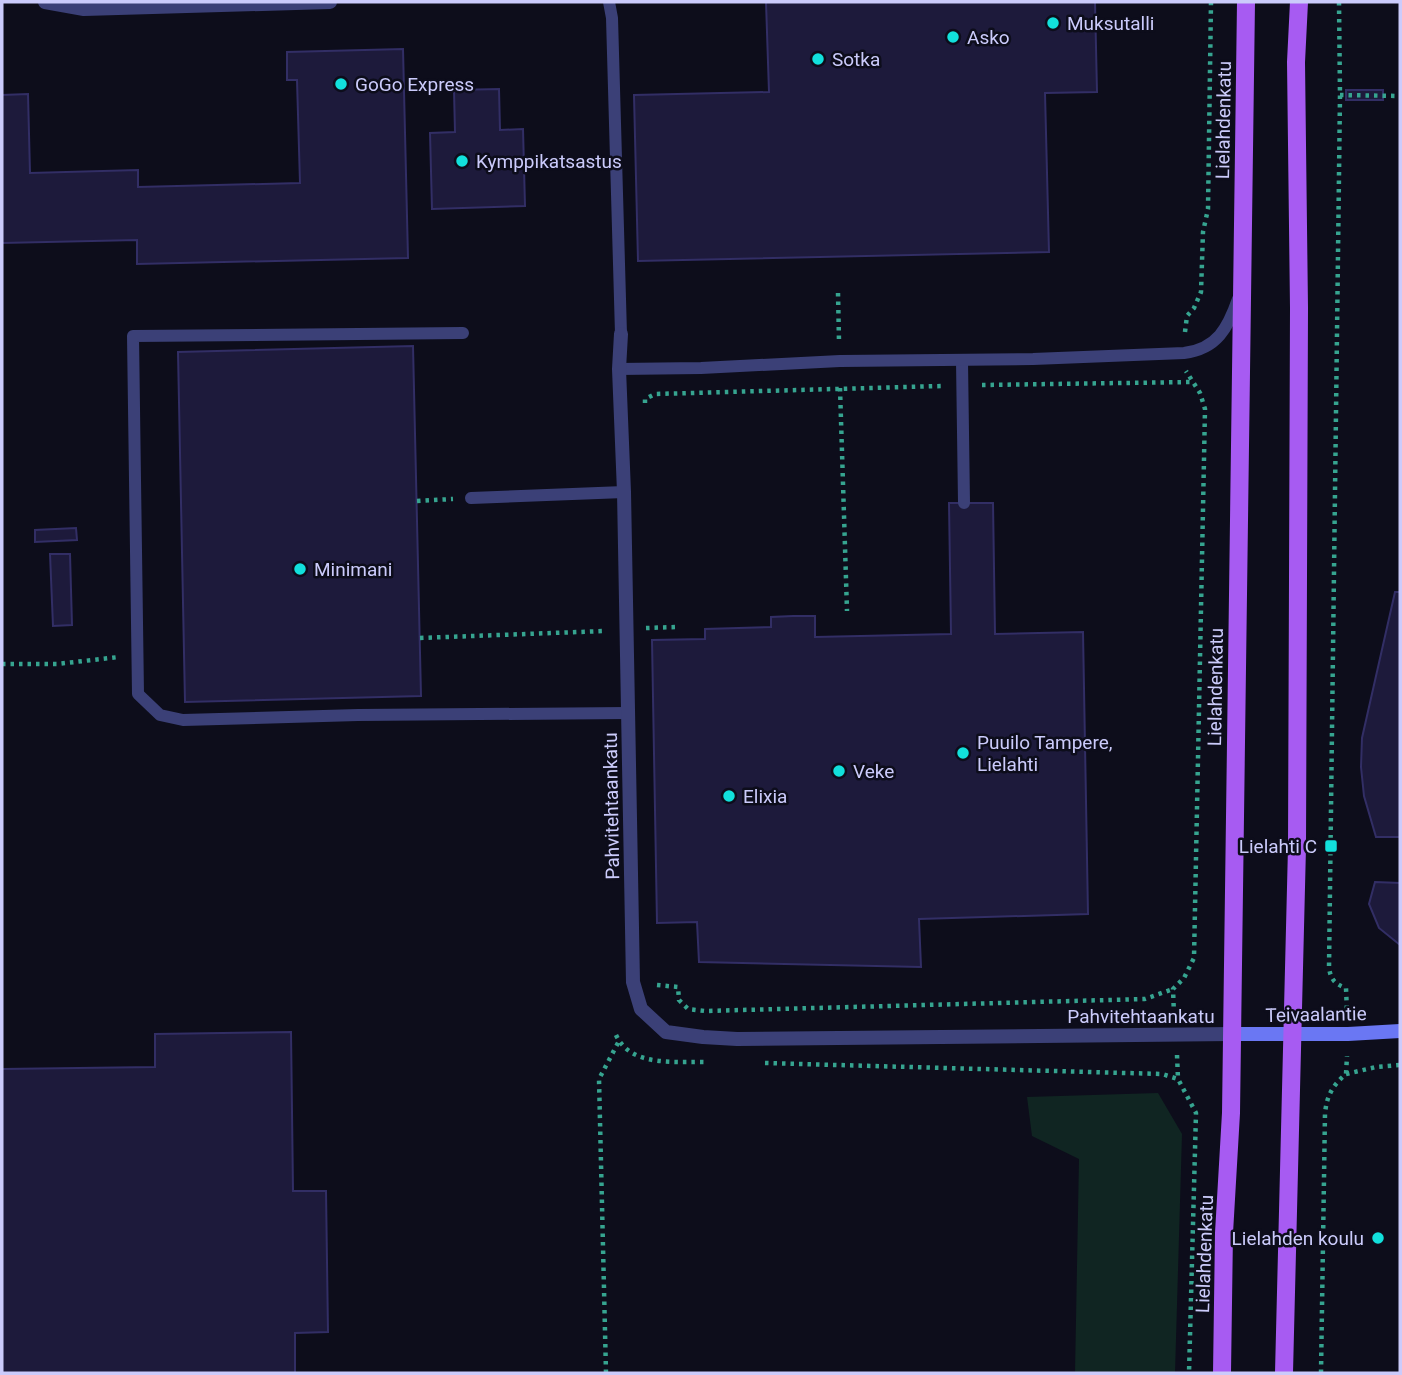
<svg xmlns="http://www.w3.org/2000/svg" width="1402" height="1375" viewBox="0 0 1402 1375" font-family="Roboto,sans-serif">
<rect width="100%" height="100%" fill="#0d0d1b"/>
<polygon fill="#102522" points="1158,1093 1182,1134 1175,1373 1075,1373 1079,1159 1032,1136 1027,1097"/>
<g fill="#1d1a3b" stroke="#322e65" stroke-width="2">
<polygon points="766,2 1095,2 1097,92 1045,93 1049,252 638,261 634,95 769,92"/>
<polygon points="403,49 408,258 137,264 137,240 2,243 2,95 28,94 30,173 138,170 138,187 300,183 297,80 287,80 287,52"/>
<polygon points="499,89 500,130 523,129 525,206 432,209 430,133 455,132 454,90"/>
<rect x="1346" y="90" width="37" height="10"/>
<polygon points="413,346 421,696 185,702 178,352"/>
<polygon points="949,503 993,503 995,634 1083,632 1088,914 919,919 921,967 699,962 697,922 657,923 652,640 705,639 705,629 771,627 771,617 793,616 815,616 815,637 951,634"/>
<polygon points="76,528 77,540 35,542 35,530"/>
<polygon points="50,554 70,554 72,625 53,626"/>
<polygon points="1395,592 1400,592 1400,837 1376,837 1364,796 1361,767 1362,738"/>
<polygon points="1375,882 1400,883 1400,945 1379,928 1369,904"/>
<polygon points="291,1032 293,1191 326,1191 328,1332 295,1333 295,1373 2,1373 2,1069 155,1067 155,1034"/>
</g>
<g fill="none" stroke-linecap="round" stroke-linejoin="round">
<g stroke="#36a490" stroke-width="4.5" stroke-dasharray="3.5 5" stroke-linecap="butt">
<path d="M1339 2 1340 95 1329 968C1331 980 1335 984 1346 988L1347 1013"/>
<polyline points="1340,95 1400,96"/>
<polyline points="838,293 839,341"/>
<polyline points="1185,332 1187,316 1194,308 1201,292 1203,232 1208,209 1211,2"/>
<polyline points="982,385 1191,382"/>
<polyline points="840,388 847,611"/>
<polyline points="645,403 645,399 655,394 942,386"/>
<polyline points="417,501 453,499"/>
<polyline points="646,628 676,627"/>
<polyline points="420,638 605,631"/>
<polyline points="2,664 57,664 119,657"/>
<polyline points="657,985 678,987 679,1000 688,1009 705,1011 1145,999 1173,989"/>
<polyline points="1174,1015 1173,989 1184,978 1194,958 1205,409 1200,393 1186,371"/>
<path d="M616 1035C631 1068 677 1061 707 1062"/>
<polyline points="1177,1055 1178,1079"/>
<polyline points="765,1063 1162,1074 1178,1079 1196,1113 1189,1373"/>
<polyline points="1346,1074 1376,1067 1400,1065"/>
<polyline points="606,1373 599,1079 619,1041"/>
<path d="M1321 1373 1325 1113C1327 1095 1333 1085 1346 1074L1347 1056"/>
</g>
<g stroke="#3b4077" stroke-width="12">
<polyline points="609,2 612,18 621,334"/>
<polyline points="463,333 133,336 138,694 160,715 183,720 358,715 628,713"/>
<polyline points="962,361 964,503"/>
<path d="M619 369 701 368 840 361 1033 359 1184 353C1217 349 1228 328 1238 299"/>
<polyline points="471,498 624,492"/>
</g>
<g stroke="#3b4077" stroke-width="14">
<polyline points="45,2 84,9 330,2"/>
<polyline points="621,334 619,369 624,492 633,982 641,1009 666,1032 703,1037 737,1039 1232,1034"/>
</g>
<polyline stroke="#6a77f3" stroke-width="14" points="1232,1034 1348,1034 1400,1031"/>
<g stroke="#a75bf2" stroke-width="18">
<polyline points="1222,1373 1224,1233 1231,1113 1246,2"/>
<polyline points="1284,1373 1297,847 1299,308 1296,62 1299,2"/>
</g>
</g>
<g fill="#12e0dc" stroke="#0d0d1b" stroke-width="2.5">
<circle cx="1053" cy="23" r="7"/>
<circle cx="953" cy="37" r="7"/>
<circle cx="818" cy="59" r="7"/>
<circle cx="341" cy="84" r="7"/>
<circle cx="462" cy="161" r="7"/>
<circle cx="300" cy="569" r="7"/>
<circle cx="963" cy="753" r="7"/>
<circle cx="839" cy="771" r="7"/>
<circle cx="729" cy="796" r="7"/>
<rect x="1324" y="839" width="14" height="14" rx="3.5"/>
<circle cx="1378" cy="1238" r="7"/>
</g>
<g text-anchor="middle" stroke-width="5" stroke-linejoin="round" paint-order="stroke">
<g font-size="19" fill="#cbcbfb" stroke="#0d0d1b" text-anchor="start">
<text x="1067" y="30">Muksutalli</text>
<text x="967" y="44">Asko</text>
<text x="832" y="66">Sotka</text>
<text x="355" y="91">GoGo Express</text>
<text x="476" y="168">Kymppikatsastus</text>
<text x="314" y="576">Minimani</text>
<text x="977" y="749">Puuilo Tampere,<tspan x="977" dy="22">Lielahti</tspan></text>
<text x="853" y="778">Veke</text>
<text x="743" y="803">Elixia</text>
<text x="1317" y="853" text-anchor="end">Lielahti C</text>
<text x="1364" y="1245" text-anchor="end">Lielahden koulu</text>
</g>
<g font-size="19" fill="#cbcbfb" stroke="#0d0d1b">
<text transform="translate(1223 120) rotate(-89)" y="7">Lielahdenkatu</text>
<text transform="translate(1215 687) rotate(-89)" y="7">Lielahdenkatu</text>
<text transform="translate(611 806) rotate(-91)" y="7">Pahvitehtaankatu</text>
<text transform="translate(1316 1014) rotate(-1)" y="7">Teivaalantie</text>
<text x="1141" y="1023">Pahvitehtaankatu</text>
<text transform="translate(1204 1254) rotate(-88)" y="7">Lielahdenkatu</text>
</g>
</g>
<rect width="1402" height="1375" fill="none" stroke="#cbcbfb" stroke-width="7"/>
</svg>
